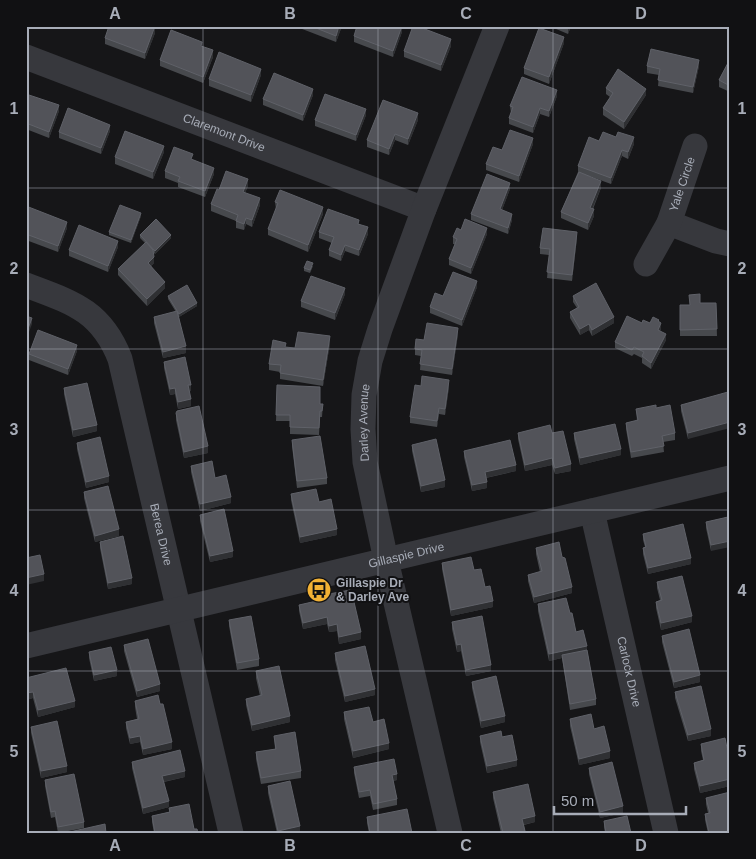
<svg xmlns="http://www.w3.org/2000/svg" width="756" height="859" viewBox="0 0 756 859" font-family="Helvetica,sans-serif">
<rect width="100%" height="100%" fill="#161618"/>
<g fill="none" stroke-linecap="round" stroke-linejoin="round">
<g stroke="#37383d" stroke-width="25">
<path id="s1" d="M26 57 424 209"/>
<polyline points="669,223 716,241 730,244"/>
<path id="s2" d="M646 264 669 223 695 146"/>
<path id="s3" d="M26 285C71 302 101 310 120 359L231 833"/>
<path id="s4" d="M592 511 666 833"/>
<path id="s5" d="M26 646 730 478"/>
<path id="s6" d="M450 833 386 560 365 462 363 429 364 395 370 361 380 329 424 209 497 26"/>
</g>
</g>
<g fill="#47494d">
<polygon points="94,26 102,26 101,29"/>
<polygon points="297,26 342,26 336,42 297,27"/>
<polygon points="549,26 571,26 568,34"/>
<polygon points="402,32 393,57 354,42 354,36"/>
<polygon points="155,33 145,59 105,44 105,38"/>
<polygon points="564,43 549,84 524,74 524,68"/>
<polygon points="202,46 213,57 203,83 160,66 160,60"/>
<polygon points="451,46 441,71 404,57 404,51"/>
<polygon points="730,59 730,92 719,87 719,80"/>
<polygon points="647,66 699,66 693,93 658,86 659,75 647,73"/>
<polygon points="261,75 251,102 209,86 209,79"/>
<polygon points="606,88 646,95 624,129 603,115 603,108 610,97 606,94"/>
<polygon points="26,94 59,111 49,138 26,129"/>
<polygon points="313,95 303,121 263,105 263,99"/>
<polygon points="557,96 549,117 540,114 533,133 509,124 509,118 511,113 510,106"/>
<polygon points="366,115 356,141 315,126 315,120"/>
<polygon points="418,120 408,145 395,140 389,155 367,147 367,140"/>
<polygon points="110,131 101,154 59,138 59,132"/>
<polygon points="599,141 634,144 628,159 622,156 611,184 589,176 601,188 593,209 594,216 588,230 561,218 561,212 578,172 578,166"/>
<polygon points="533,144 519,182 486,170 486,164"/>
<polygon points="164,152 153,179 115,164 115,157"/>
<polygon points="193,160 214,174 205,197 178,187 178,183 165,178 165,171"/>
<polygon points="248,186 245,193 260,205 252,227 246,224 244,230 236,228 236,221 211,211 211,204 219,190"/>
<polygon points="510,189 502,210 512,220 508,234 471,220 471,214"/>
<polygon points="275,202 323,214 308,252 268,235 268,229 276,209"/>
<polygon points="26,206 67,228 58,252 26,240"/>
<polygon points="141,216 131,243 109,235 109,232"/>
<polygon points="359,224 368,234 359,256 345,251 341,261 329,256 329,250 332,243 319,238 319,232"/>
<polygon points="461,230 487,234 471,274 449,265 449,259 455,244 453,244 453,237"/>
<polygon points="140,235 171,238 155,254 153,252 154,263 151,266 165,288 147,306 118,275 118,269 145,243 140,238"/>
<polygon points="577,238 572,281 547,278 549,255 540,254 540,248"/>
<polygon points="118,247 108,272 69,256 69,250"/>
<polygon points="313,266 310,273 304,271 304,268"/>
<polygon points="477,287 462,326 430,313 430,307"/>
<polygon points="345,294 335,320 301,307 301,301"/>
<polygon points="168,296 197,306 179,317 186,353 163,358 154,323 154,317 176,312 168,299"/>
<polygon points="573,296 614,323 592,336 589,330 580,335 570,318 570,312 577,308 573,302"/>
<polygon points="700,303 716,303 717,336 680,336 680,305 690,305"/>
<polygon points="659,322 661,329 660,331 666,340 651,369 642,363 642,358 634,354 632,356 615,348 615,342 642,323 650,323"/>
<polygon points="458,334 452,375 420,370 421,356 415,355 415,349 424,340"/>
<polygon points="330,343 323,386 280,379 280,372 269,370 269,364 286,347 295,348"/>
<polygon points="77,351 68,375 29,360 29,354"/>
<polygon points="164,362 191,391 189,391 191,406 178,409 175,394 170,395 164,368"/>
<polygon points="277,385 320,404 323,404 322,417 320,417 319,435 290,434 290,421 276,421"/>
<polygon points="421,386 449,387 445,415 439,414 437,427 410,423 410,417"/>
<polygon points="64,388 97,431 73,437 64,394"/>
<polygon points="730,401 688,439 681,411 681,405"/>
<polygon points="656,408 675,433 675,440 663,442 664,452 631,458 626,429 626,423 637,421 636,409"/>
<polygon points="176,413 208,453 184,458 176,420"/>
<polygon points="518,433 552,433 571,471 555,474 552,465 525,471 518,439"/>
<polygon points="574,433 621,455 580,465 574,439"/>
<polygon points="292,440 327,478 327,484 297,488 292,446"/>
<polygon points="77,443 109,482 86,488 77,449"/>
<polygon points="412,445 445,487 421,492 412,451"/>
<polygon points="464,451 516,471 486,478 487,488 472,491 464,457"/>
<polygon points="191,466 215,478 231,503 200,511 191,472"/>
<polygon points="84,492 119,536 95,542 84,498"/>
<polygon points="291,494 319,502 337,535 300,543 291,500"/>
<polygon points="730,514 711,551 706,528 706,522 728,517"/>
<polygon points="200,515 233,557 210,562 200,521"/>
<polygon points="643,534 691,564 648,574 643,554 643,548 645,547 643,540"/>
<polygon points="100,542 132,584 108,589 100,548"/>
<polygon points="536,548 572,593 534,603 528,581 528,575 540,572 536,554"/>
<polygon points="442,563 474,570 485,587 493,607 451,616 442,569"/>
<polygon points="657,582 692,622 661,630 656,608 656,602 660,600 657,588"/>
<polygon points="329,594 354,602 361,639 339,644 337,631 329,632 327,624 303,629 299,611 299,605 329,598"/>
<polygon points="538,604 570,613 576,632 587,650 596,699 596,705 570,710 562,658 549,661 538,611"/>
<polygon points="229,620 259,659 259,666 237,670 229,626"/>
<polygon points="452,622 491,671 466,676 461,651 457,652 452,629"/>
<polygon points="662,636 700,682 674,688 662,642"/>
<polygon points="124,645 160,691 137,697 124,651"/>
<polygon points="89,652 117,676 94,681 89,658"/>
<polygon points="335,653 375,695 345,702 335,660"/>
<polygon points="256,671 290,722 252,731 246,705 246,699 260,696 256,678"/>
<polygon points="26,678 75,707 38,717 33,698 26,700"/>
<polygon points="472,682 505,722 481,728 472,688"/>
<polygon points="675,692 711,736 688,741 675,698"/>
<polygon points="135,701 160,704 172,749 143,755 140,742 130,744 126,728 126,722 137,719 135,707"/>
<polygon points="344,712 389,749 353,758 344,719"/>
<polygon points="570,719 610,758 579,765 570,726"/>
<polygon points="31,727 67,772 41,778 31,733"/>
<polygon points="274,736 301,771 301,778 261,784 256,759 256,752 275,749"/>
<polygon points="480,736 502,737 517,766 487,773 480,742"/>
<polygon points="701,744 727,748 730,747 730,786 700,793 694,769 694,763 703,760 701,751"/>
<polygon points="132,762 185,777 164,782 169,807 143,814 132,768"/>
<polygon points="354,767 397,780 393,781 397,799 397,805 373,810 370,796 359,798 354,773"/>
<polygon points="589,768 623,813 600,818 589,774"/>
<polygon points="45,780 84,822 84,828 58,833 55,817 51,818 45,786"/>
<polygon points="268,786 300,832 277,833 268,793"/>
<polygon points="493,792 535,822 524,825 525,833 501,833 493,798"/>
<polygon points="706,798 730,833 708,833 705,820 705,814 708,813 706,804"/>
<polygon points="169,808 194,829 198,833 154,833 152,822 152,816 169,812"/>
<polygon points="367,817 412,833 369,833 367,823"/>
<polygon points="604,821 631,833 605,833 604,827"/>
</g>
<g fill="#2f3033">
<polygon points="155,26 155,33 145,59 145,53"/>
<polygon points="339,26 342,26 336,42 336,36"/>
<polygon points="402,26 402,32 393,57 393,51"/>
<polygon points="569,26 571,26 568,34 568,27"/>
<polygon points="564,37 564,43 549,84 549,77"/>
<polygon points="451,39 451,46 441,71 441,65"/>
<polygon points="213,50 213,57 203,83 203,77"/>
<polygon points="699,60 699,66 693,93 693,87"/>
<polygon points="261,69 261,75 251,102 251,95"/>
<polygon points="313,89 313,95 303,121 303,115"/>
<polygon points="646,89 646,95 624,129 624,122"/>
<polygon points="557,90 557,96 549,117 549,111"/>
<polygon points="59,105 59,111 49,138 49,132"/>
<polygon points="540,108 540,114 533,133 533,127"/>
<polygon points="366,109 366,115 356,141 356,135"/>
<polygon points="418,113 418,120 408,145 408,139"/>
<polygon points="110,125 110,131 101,154 101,148"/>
<polygon points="395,134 395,140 389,155 389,149"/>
<polygon points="634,137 634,144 628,159 628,152"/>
<polygon points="533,138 533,144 519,182 519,176"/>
<polygon points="164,146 164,152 153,179 153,172"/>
<polygon points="622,150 622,156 611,184 611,178"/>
<polygon points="214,168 214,174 205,197 205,191"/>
<polygon points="248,179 248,186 243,198 243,192"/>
<polygon points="601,181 601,188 590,214 590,208"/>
<polygon points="510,183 510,189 500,215 500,209"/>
<polygon points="260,198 260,205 252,227 252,220"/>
<polygon points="323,207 323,214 308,252 308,245"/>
<polygon points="594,209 594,216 588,230 588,223"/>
<polygon points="141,213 141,216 131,243 131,240"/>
<polygon points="512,214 512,220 508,234 508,228"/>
<polygon points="246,218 246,224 244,230 244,224"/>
<polygon points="67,222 67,228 58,252 58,246"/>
<polygon points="368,227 368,234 359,256 359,250"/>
<polygon points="487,228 487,234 471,274 471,268"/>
<polygon points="577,232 577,238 572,281 572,275"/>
<polygon points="171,235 171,238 155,254 155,251"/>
<polygon points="118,241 118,247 108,272 108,266"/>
<polygon points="345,245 345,251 341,261 341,255"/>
<polygon points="154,257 154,263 148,269 148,263"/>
<polygon points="477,281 477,287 462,326 462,320"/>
<polygon points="165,282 165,288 147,306 147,299"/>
<polygon points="345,288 345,294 335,320 335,313"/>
<polygon points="197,303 197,306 179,317 179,314"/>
<polygon points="614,317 614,323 592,336 592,330"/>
<polygon points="32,318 32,324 26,340 26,334"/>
<polygon points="661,323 661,329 658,336 658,330"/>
<polygon points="589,324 589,330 580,335 580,329"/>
<polygon points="458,328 458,334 452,375 452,369"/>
<polygon points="666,334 666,340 651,369 651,363"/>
<polygon points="330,336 330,343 323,386 323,380"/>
<polygon points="77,345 77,351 68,375 68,369"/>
<polygon points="186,346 186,353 163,358 163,352"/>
<polygon points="449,380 449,387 445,415 445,409"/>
<polygon points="188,385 191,385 191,391 188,392"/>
<polygon points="175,388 175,394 170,395 170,389"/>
<polygon points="191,399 191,406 178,409 178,402"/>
<polygon points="439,408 439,414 437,427 437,421"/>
<polygon points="730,422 730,428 688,439 688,433"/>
<polygon points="97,425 97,431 73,437 73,430"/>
<polygon points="208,446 208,453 184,458 184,452"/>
<polygon points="621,449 621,455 580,465 580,458"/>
<polygon points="552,458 552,465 525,471 525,465"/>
<polygon points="571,464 571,471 555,474 555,468"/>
<polygon points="516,465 516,471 485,478 485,472"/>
<polygon points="109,476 109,482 86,488 86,482"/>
<polygon points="445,480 445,487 421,492 421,486"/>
<polygon points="487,482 487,488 472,491 472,485"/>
<polygon points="231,497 231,503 200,511 200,504"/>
<polygon points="119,529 119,536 95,542 95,536"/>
<polygon points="337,529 337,535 300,543 300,537"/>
<polygon points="730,541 730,547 711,551 711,545"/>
<polygon points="233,551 233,557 210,562 210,556"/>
<polygon points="691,558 691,564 648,574 648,568"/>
<polygon points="44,574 44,581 26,585 26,578"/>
<polygon points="132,578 132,584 108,589 108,583"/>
<polygon points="572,587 572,593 534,603 534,597"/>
<polygon points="493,601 493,607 451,616 451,610"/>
<polygon points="692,616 692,622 661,630 661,623"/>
<polygon points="327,617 327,624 303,629 303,623"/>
<polygon points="337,624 337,631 329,632 329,626"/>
<polygon points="361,632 361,639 339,644 339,637"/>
<polygon points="461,644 461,651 457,652 457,645"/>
<polygon points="587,646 587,652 562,655 562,658 549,661 549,654"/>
<polygon points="491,665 491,671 466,676 466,670"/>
<polygon points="117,670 117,676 94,681 94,675"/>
<polygon points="700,675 700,682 674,688 674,682"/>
<polygon points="160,684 160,691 137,697 137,691"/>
<polygon points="375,689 375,695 345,702 345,696"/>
<polygon points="33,692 33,698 26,700 26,693"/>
<polygon points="75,701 75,707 38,717 38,710"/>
<polygon points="290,716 290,722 252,731 252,725"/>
<polygon points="505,716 505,722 481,728 481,721"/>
<polygon points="711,729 711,736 688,741 688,735"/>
<polygon points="140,736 140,742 130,744 130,738"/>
<polygon points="172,742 172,749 143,755 143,749"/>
<polygon points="389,743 389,749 353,758 353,751"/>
<polygon points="610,751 610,758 579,765 579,759"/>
<polygon points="517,760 517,766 487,773 487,766"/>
<polygon points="67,766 67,772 41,778 41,771"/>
<polygon points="185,771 185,777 162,782 162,776"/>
<polygon points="397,774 397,780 392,781 392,775"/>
<polygon points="730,779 730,786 700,793 700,786"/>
<polygon points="169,801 169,807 143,814 143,808"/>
<polygon points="623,806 623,813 600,818 600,812"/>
<polygon points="535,816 535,822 522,825 522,819"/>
<polygon points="300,826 300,832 278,833 278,831"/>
</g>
<g fill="#525359" stroke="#5f6168">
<polygon points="109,26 155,26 145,53 105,38"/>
<polygon points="311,26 339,26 336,36"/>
<polygon points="357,26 402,26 393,51 354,36"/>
<polygon points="413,26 417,26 451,39 441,65 404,51"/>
<polygon points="539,28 564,37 549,77 524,68"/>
<polygon points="171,30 202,42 201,46 213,50 203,77 160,60"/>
<polygon points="651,49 699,60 693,87 658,80 660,69 647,66"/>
<polygon points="219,52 261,69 251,95 209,79"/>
<polygon points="730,59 730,86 719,80"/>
<polygon points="618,69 646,89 624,122 603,108 613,93 606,88"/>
<polygon points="274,73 313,89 303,115 263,99"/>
<polygon points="522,77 557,90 549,111 540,108 533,127 509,118 513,107 510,106"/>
<polygon points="26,94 59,105 49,132 26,123"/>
<polygon points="325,94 366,109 356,135 315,120"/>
<polygon points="383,100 418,113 408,139 395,134 389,149 367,140"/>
<polygon points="68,108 110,125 101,148 59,132"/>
<polygon points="510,130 533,138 519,176 486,164 493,147 502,150"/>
<polygon points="125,131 164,146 153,172 115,157"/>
<polygon points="603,132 616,137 618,132 634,137 628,152 622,150 611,178 578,166 589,137 599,141"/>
<polygon points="174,147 193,154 191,159 214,168 205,191 178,181 180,177 165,171"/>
<polygon points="226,171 248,179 243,192 260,198 252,220 246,218 244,224 236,221 238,215 211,204 217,189 219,190"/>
<polygon points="579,172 601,181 590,208 594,209 588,223 561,212"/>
<polygon points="487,174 510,183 500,209 512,214 508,228 471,214"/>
<polygon points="280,190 323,207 308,245 268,229 278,203 275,202"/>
<polygon points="120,205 141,213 131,240 109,232"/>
<polygon points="26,206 67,222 58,246 26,234"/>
<polygon points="328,209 359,220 358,224 368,227 359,250 345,245 341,255 329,250 334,237 319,232"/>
<polygon points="156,219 171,235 155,251 140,235"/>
<polygon points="465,219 487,228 471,268 449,259 457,239 453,237 457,228 461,230"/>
<polygon points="79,225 118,241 108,266 69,250"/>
<polygon points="543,228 577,232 572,275 547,272 550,249 540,248"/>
<polygon points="146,242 153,250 154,257 148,263 165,282 147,299 118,269"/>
<polygon points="307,261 313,263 310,270 304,268"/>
<polygon points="453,272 477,281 462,320 430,307 435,293 443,296"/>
<polygon points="311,276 345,288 335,313 301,301"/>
<polygon points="596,283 614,317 592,330 589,324 580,329 570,312 579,307 573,296"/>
<polygon points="187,285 197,303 179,314 168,296"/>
<polygon points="700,294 700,303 716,303 717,329 680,330 680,305 690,305 689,295"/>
<polygon points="177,311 186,346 163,352 154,317"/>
<polygon points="26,316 32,318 26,334"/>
<polygon points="627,316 642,323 643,320 650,323 653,317 659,320 658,321 661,323 658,330 666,334 651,363 642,356 644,352 634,347 632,350 615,342"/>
<polygon points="427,323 458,328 452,369 420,364 422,350 415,349 416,339 424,340"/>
<polygon points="38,330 77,345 68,369 29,354"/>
<polygon points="298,332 330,336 323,380 280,373 281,365 269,364 273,340 286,343 285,347 295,348"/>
<polygon points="185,357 191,385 188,385 191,399 178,402 175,388 170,389 164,362"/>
<polygon points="422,376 449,380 445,409 439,408 437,421 410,417 415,385 421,386"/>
<polygon points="87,383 97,425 73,430 64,388"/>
<polygon points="277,385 320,387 320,404 323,404 322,411 320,411 319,428 290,427 290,415 276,415"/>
<polygon points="728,392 730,401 730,422 688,433 681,405"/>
<polygon points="656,405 656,408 670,405 675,433 662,436 664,446 631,452 626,423 638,420 636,409"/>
<polygon points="199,406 208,446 184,452 176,413 177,411"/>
<polygon points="615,424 621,449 580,458 574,433"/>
<polygon points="550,425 552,433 563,431 571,464 555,468 552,458 525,465 518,433"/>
<polygon points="320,436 327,478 297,481 292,440"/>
<polygon points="100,437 109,476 86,482 77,443"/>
<polygon points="436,439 445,480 421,486 412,445"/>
<polygon points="510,440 516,465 485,472 487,482 472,485 464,451"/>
<polygon points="212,461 215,478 226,475 231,497 200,504 191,466"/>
<polygon points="108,486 119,529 95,536 84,492"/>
<polygon points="316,489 319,502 331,499 337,529 300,537 291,494"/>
<polygon points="224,509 233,551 210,556 200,515"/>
<polygon points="730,514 730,541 711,545 706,522 728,517 728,515"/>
<polygon points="683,524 691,558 648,568 643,548 646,547 643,534"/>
<polygon points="123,536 132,578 108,583 100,542"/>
<polygon points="559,542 562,557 565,558 572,587 534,597 528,575 542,571 536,548"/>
<polygon points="40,555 44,574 26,578 26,558"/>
<polygon points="471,557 474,570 481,569 485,587 490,586 493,601 451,610 442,563"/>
<polygon points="682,576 692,616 661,623 656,602 662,600 657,582"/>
<polygon points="350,590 354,593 354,602 361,632 339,637 337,624 329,626 327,617 303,623 299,605 330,598 329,594"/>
<polygon points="566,598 570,613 572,613 576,632 583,630 587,646 549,654 538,604"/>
<polygon points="251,616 259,659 237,663 229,620"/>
<polygon points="482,616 491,665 466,670 461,644 457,645 452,622"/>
<polygon points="689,629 700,675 674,682 662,636"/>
<polygon points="148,639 160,684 137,691 124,645"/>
<polygon points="365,646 375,689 345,696 335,653"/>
<polygon points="111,647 117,670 94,675 89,652"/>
<polygon points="587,650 596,699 570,704 562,655"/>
<polygon points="279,666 290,716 252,725 246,699 262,695 256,671"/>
<polygon points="66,668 75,701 38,710 33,692 26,693 26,678"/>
<polygon points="496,676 505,716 481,721 472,682"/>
<polygon points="701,686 711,729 688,735 675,692"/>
<polygon points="158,695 160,704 163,704 172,742 143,749 140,736 130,738 126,722 139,719 135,701"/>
<polygon points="369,707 373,722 384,719 389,743 353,751 344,712"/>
<polygon points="591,714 594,729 604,726 610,751 579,759 570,719"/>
<polygon points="57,721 67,766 41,771 31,727"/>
<polygon points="501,731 502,737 512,735 517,760 487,766 480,736"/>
<polygon points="295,732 301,771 261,778 256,752 276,749 274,736"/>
<polygon points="725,738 727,748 730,747 730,779 700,786 694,763 704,760 701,744"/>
<polygon points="180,750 185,771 162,776 169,801 143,808 132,762"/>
<polygon points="394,759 397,774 392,775 397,799 373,804 370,790 359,792 354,767"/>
<polygon points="612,762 623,806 600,812 589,768"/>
<polygon points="74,774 84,822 58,827 55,811 51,812 45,780"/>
<polygon points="290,781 300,826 278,831 268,786"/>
<polygon points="528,784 535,816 522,819 525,831 517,833 503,833 493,792"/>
<polygon points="730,792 730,833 709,833 705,814 710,813 706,798"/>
<polygon points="189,804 194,829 197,829 198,833 155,833 152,816 170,812 169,808"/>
<polygon points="407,809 412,833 388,833 388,832 384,833 370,833 367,817"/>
<polygon points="627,816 631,833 606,833 604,821"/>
<polygon points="105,824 106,833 65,833"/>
</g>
<path fill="none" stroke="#a8adb8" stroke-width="1" stroke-opacity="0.55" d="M203 26V833M378 26V833M553 26V833M26 188H730M26 349H730M26 510H730M26 671H730"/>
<defs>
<symbol id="bus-disc" viewBox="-11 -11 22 22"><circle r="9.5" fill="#f2b134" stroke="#111113"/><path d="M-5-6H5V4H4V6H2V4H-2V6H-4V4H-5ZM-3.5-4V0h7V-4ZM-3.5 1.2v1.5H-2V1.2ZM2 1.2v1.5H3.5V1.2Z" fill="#111"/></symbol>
</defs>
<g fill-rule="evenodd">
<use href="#bus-disc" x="305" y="576" width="28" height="28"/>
</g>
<g text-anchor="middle" stroke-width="4" stroke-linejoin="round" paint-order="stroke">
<g font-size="12" fill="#a8adb8" stroke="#111113">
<text dy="4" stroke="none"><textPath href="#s1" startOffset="212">Claremont Drive</textPath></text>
<text dy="4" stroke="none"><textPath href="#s2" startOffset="88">Yale Circle</textPath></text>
<text dy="4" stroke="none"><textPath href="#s6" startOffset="420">Darley Avenue</textPath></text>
<text dy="4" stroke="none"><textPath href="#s3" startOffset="305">Berea Drive</textPath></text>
<text dy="4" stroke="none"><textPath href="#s5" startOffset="391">Gillaspie Drive</textPath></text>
<text dy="4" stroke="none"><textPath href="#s4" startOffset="165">Carlock Drive</textPath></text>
</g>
<g font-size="12" font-weight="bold" fill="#a8adb8" stroke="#111113" text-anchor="start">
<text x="336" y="587">Gillaspie Dr<tspan x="336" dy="14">&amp; Darley Ave</tspan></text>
</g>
</g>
<rect width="756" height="859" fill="none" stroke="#111113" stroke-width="55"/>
<path d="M554 806v8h132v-8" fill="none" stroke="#a8adb8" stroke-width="2.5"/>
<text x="561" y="806" font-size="15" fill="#a8adb8" stroke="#111113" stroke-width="4" paint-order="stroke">50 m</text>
<rect x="28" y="28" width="700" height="804" fill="none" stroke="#a8adb8" stroke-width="2"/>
<g font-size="16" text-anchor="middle" font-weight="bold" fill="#a8adb8">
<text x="115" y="19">A</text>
<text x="290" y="19">B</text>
<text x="466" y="19">C</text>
<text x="641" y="19">D</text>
<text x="14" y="114">1</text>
<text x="742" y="114">1</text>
<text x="14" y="274">2</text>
<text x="742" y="274">2</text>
<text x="14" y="435">3</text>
<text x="742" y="435">3</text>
<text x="14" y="596">4</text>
<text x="742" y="596">4</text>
<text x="14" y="757">5</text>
<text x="742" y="757">5</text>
<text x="115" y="851">A</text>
<text x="290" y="851">B</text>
<text x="466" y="851">C</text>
<text x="641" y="851">D</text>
</g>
</svg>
